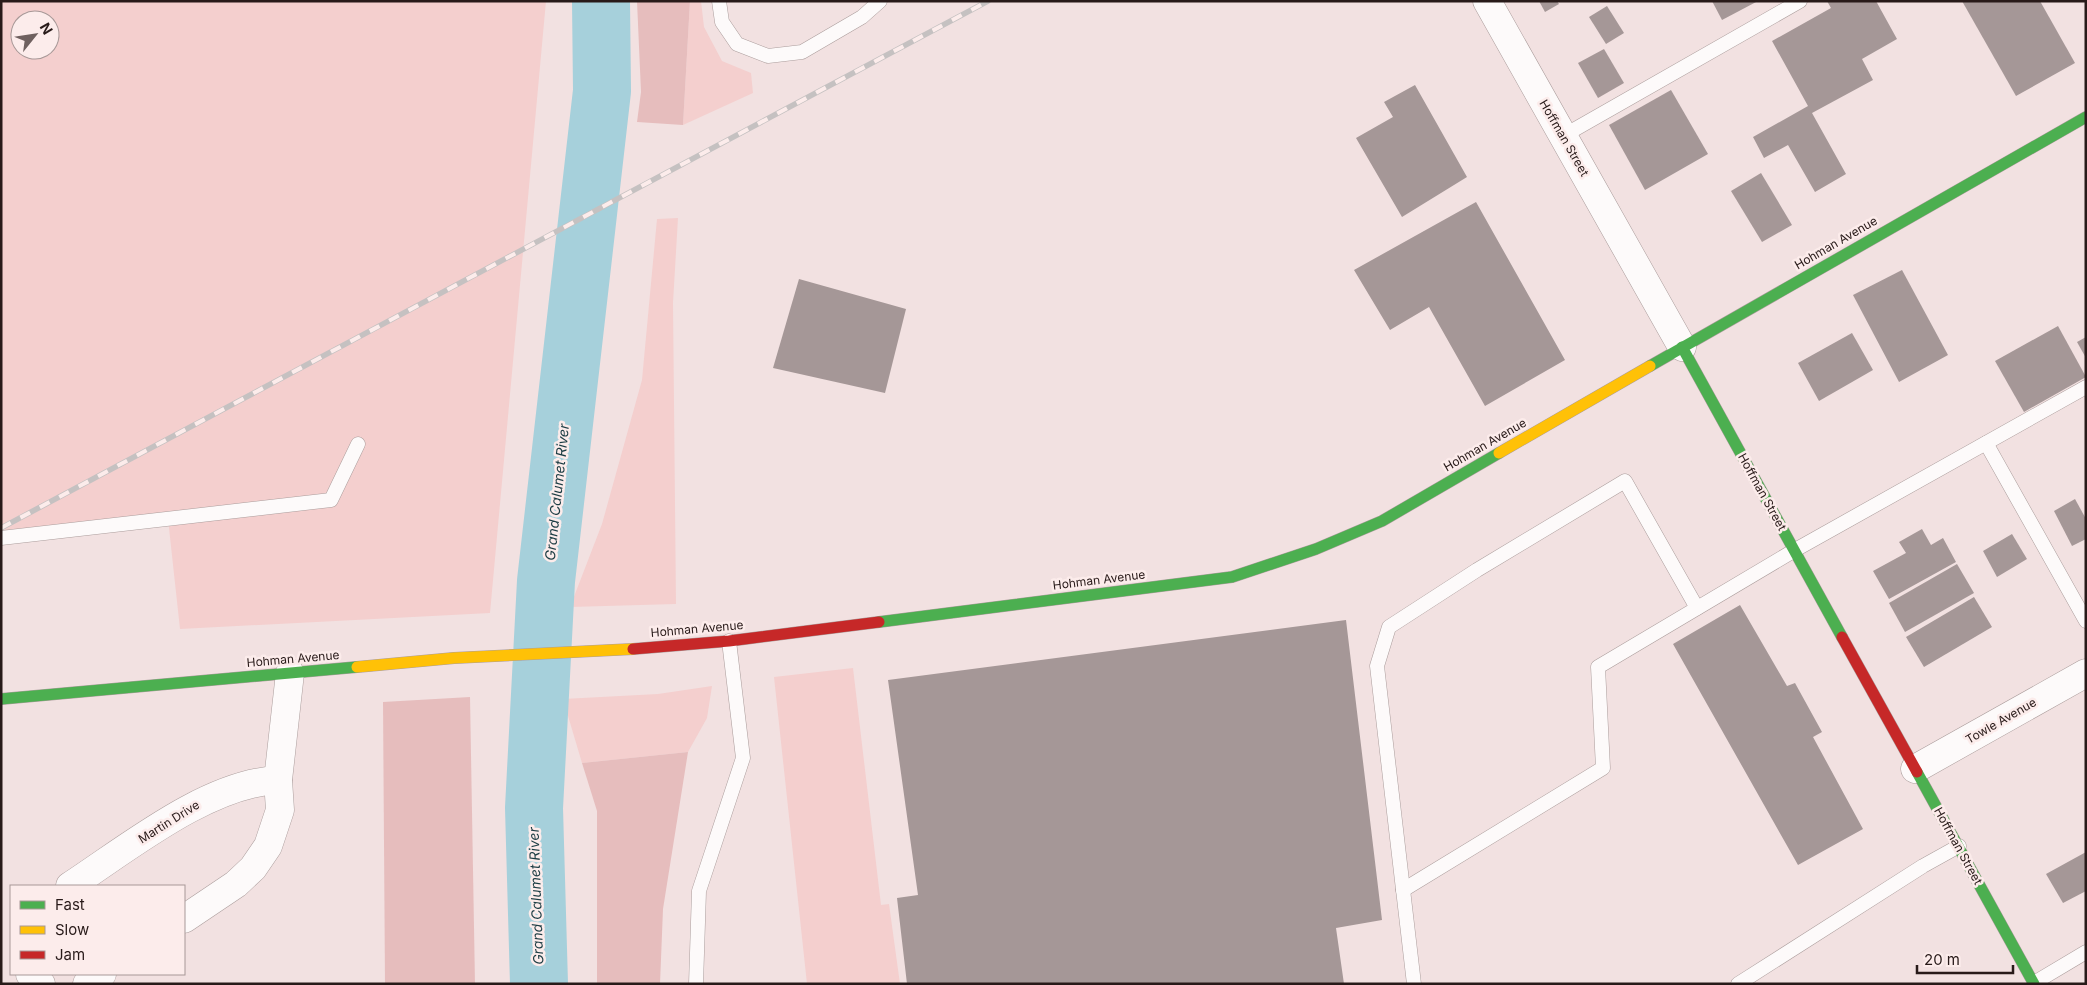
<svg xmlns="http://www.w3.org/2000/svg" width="2087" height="985" viewBox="0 0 2087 985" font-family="Inter,sans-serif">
<rect width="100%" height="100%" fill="#f2e1e1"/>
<g fill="#f4cfce" fill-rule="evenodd">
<path d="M1 1H546L490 613 180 629 168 519 1 538ZM20 20H50V50H20Z"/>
<polygon points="690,1 701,1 704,27 722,61 751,73 753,93 683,125"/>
<polygon points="678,218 673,303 676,604 570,607 602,524 642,380 657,219"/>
<polygon points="853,668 881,905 889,904 900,984 807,984 774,677"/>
<polygon points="712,686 707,718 688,752 582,763 563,699 658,694"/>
</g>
<g fill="#e6bdbd">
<polygon points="637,1 690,1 683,125 637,122 641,92"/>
<polygon points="470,697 475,984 385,984 383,702"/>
<polygon points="688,752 663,909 660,984 597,984 597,811 582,763"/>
</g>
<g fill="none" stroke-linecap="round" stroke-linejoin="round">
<polyline stroke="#a6d0db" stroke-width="58" points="539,984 534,808 546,581 602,91 601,1"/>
</g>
<g fill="#a59797">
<polygon points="1539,1 1557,1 1559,4 1545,12"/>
<polygon points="1712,1 1758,1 1722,20"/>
<polygon points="1827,1 1876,1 1897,39 1862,59 1873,80 1812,113 1846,174 1815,192 1788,145 1764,158 1753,137 1808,106 1772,41 1831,8"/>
<polygon points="1962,1 2040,1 2075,63 2016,96"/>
<polygon points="1607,6 1624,33 1606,44 1589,17"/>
<polygon points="1604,49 1624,83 1598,98 1578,63"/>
<polygon points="1415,85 1467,177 1402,217 1356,138 1393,117 1384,102"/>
<polygon points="1671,90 1708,154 1645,190 1609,125"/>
<polygon points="1761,173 1792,225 1762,242 1731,191"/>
<polygon points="1476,202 1565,360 1485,406 1429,307 1390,330 1354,270"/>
<polygon points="1902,270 1948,355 1899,382 1853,295"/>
<polygon points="799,279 906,309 885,393 773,368"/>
<polygon points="2058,326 2086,377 2024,412 1995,361"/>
<polygon points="1852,333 1873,370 1819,401 1798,363"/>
<polygon points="2086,337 2086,358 2077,342"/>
<polygon points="2075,499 2086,519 2086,539 2072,546 2054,511"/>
<polygon points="1922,529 1931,545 1943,538 1956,562 1889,599 1873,571 1906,553 1899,542"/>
<polygon points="2012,534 2027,559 1997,577 1983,551"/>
<polygon points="1957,564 1974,593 1905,632 1889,603"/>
<polygon points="1974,597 1992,627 1924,667 1906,637"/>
<polygon points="1740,605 1787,686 1795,683 1822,732 1813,737 1863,829 1798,865 1673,644"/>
<polygon points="1346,620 1382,920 1336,928 1344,984 907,984 897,898 918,895 888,680"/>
<polygon points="2086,852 2086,891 2063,903 2046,874"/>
</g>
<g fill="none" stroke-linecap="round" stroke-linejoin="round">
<defs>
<g id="lane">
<polyline points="719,1 722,22 737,44 768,56 802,52 862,17 880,1"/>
<polyline points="1563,136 1800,1"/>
<polyline points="1986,443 2086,621"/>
<polyline points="1,538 331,500 358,444"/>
<polyline points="1403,890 1603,768 1598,667 1795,550 2086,387"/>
<polyline points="2034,983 2086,952"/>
<polyline points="696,984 699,891 743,758 729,641"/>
<polyline points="1414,984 1377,666 1389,627 1477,570 1625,481 1697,608"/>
<polyline points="1738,984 1923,866 1959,846"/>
</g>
<g id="street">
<polyline points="1487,1 1682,347"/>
<polyline points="1915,769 2086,673"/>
<path d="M70 886C128 848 208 783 278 780"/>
<polyline points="184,919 236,884 253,868 268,846 280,810 278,780 290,673"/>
<polyline points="30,974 41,984"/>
<polyline points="87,984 102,974"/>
</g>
<g id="fast">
<polyline points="1682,347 1842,637"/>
<polyline points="1650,366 2086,117"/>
<polyline points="879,622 1232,577 1316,549 1382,521 1499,453"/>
<polyline points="1,699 357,667"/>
<polyline points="1917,772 2034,984"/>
</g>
<g id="slow">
<polyline points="1499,453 1650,366"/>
<polyline points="357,667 454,658 633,649"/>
</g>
<g id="jam">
<polyline points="1842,637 1917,772"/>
<polyline points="633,649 729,641 879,622"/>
</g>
</defs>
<use href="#lane" stroke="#ab9d9c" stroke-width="15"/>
<use href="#street" stroke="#ab9d9c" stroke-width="29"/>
<use href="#fast" stroke="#ab9d9c" stroke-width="12"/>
<use href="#slow" stroke="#ab9d9c" stroke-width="12"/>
<use href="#jam" stroke="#ab9d9c" stroke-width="12"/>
<use href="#lane" stroke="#fdfafa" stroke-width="14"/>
<use href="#street" stroke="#fdfafa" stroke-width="28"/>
<use href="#fast" stroke="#4caf50" stroke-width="11"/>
<use href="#slow" stroke="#ffc107" stroke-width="11"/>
<use href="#jam" stroke="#c62828" stroke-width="11"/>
<defs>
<polyline id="rail" points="1,528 988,1"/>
</defs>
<use href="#rail" stroke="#c5c1c1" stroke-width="5.5"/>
<use href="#rail" stroke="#fceceb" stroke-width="4" stroke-dasharray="11" stroke-linecap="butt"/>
</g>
<g text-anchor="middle" stroke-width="5" stroke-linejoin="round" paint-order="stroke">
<g font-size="12" fill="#281a19" stroke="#fceceb">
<text transform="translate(1564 138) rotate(60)" y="4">Hoffman Street</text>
<text transform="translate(1836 243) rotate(-30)" y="4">Hohman Avenue</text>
<text transform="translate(1485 445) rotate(-30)" y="4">Hohman Avenue</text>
<text transform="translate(1762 492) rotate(61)" y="4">Hoffman Street</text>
<text transform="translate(1099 580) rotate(-7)" y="4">Hohman Avenue</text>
<text transform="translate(697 629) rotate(-5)" y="4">Hohman Avenue</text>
<text transform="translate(293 659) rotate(-5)" y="4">Hohman Avenue</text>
<text transform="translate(2001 721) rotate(-30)" y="4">Towle Avenue</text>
<text transform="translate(169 822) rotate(-32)" y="4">Martin Drive</text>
<text transform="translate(1958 846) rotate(61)" y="4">Hoffman Street</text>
</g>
<g font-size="14" font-style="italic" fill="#1b3c43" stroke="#fceceb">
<text transform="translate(557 492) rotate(-84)" y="5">Grand Calumet River</text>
<text transform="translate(536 896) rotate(-92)" y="5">Grand Calumet River</text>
</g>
</g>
<rect width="2087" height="985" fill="none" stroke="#281a19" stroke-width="5"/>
<rect x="10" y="885" width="175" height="90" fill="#fceceb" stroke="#a79897"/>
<rect x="20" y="901" width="25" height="8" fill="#4caf50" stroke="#a79897"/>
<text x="55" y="910" font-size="15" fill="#281a19">Fast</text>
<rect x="20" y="926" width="25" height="8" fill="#ffc107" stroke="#a79897"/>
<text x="55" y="935" font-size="15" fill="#281a19">Slow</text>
<rect x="20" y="951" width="25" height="8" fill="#c62828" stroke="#a79897"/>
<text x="55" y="960" font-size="15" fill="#281a19">Jam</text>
<g transform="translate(35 35) rotate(60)"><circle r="24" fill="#fceceb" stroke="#a79897"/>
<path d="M0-4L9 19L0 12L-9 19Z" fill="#6f605f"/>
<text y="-8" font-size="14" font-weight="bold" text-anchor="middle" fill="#281a19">N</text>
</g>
<path d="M1917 965v8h96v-8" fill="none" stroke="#281a19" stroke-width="2.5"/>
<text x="1924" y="965" font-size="15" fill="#281a19" stroke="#fceceb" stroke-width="4" paint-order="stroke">20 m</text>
</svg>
